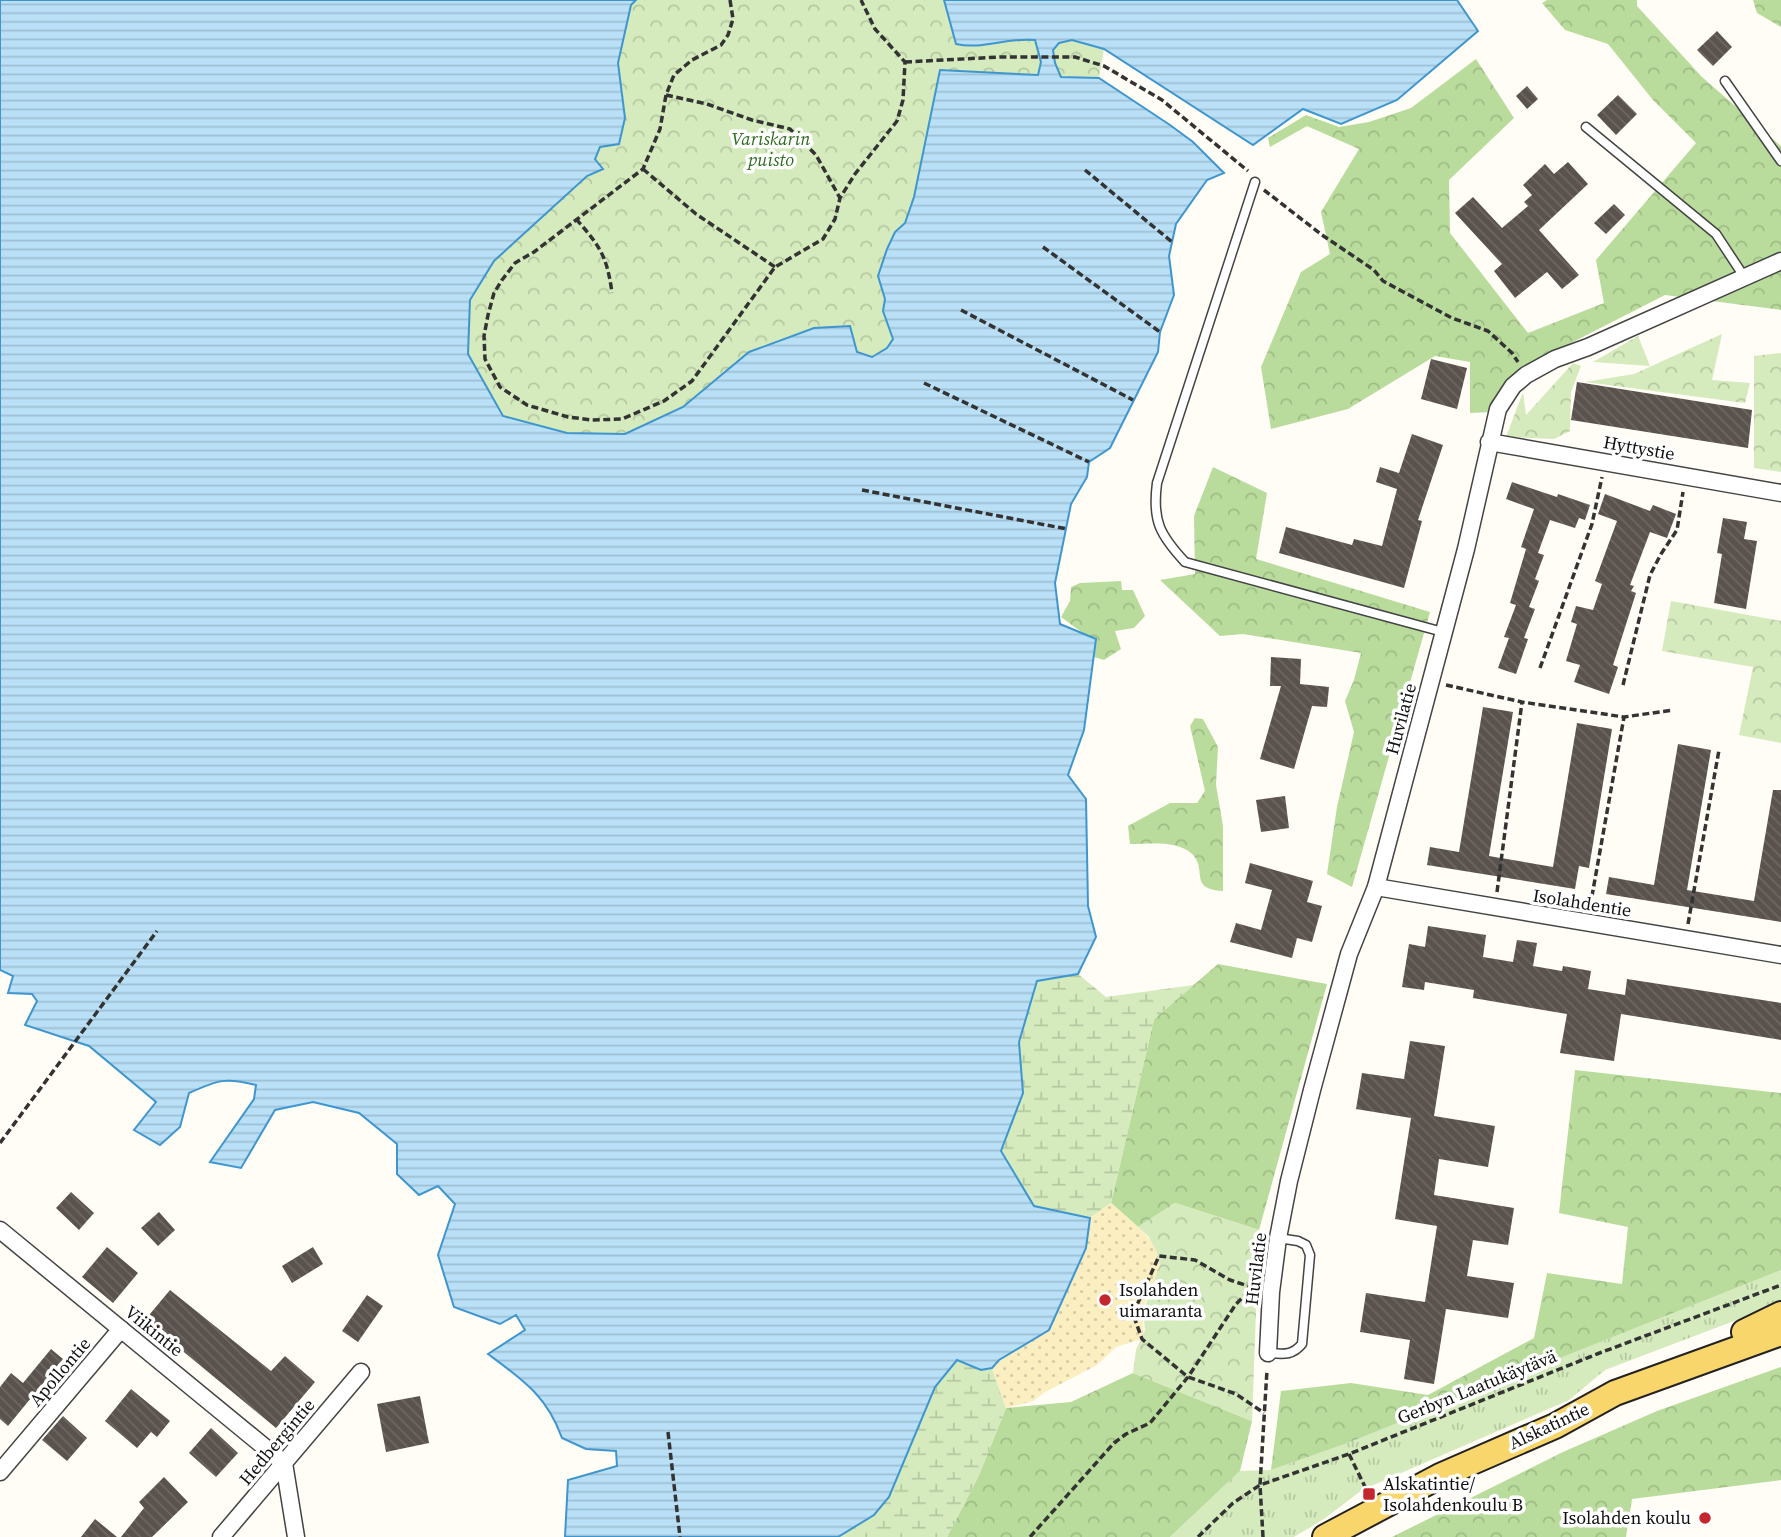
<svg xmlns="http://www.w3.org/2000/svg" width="1781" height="1537" viewBox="0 0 1781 1537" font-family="'Source Serif 4',serif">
<defs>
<pattern id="grass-tufts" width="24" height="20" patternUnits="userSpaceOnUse" patternTransform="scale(1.75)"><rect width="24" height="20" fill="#d5ebbd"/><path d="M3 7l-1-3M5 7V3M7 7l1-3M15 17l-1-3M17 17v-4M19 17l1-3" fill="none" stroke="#b6c8a1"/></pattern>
<pattern id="forest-crowns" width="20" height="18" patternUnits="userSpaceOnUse" patternTransform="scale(1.75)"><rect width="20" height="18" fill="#b9dc9c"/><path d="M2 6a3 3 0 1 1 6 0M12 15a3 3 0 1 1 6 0" fill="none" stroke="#9ebc85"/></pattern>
<pattern id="wetland-marsh" width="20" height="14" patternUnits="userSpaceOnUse" patternTransform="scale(1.75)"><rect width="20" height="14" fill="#d5ebbd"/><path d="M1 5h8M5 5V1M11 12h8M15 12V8" fill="none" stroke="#b6c8a1"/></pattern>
<pattern id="sand-dots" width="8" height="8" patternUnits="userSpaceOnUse" patternTransform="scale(1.75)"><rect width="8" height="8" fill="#fbeec1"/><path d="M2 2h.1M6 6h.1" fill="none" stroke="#d6cba5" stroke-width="1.8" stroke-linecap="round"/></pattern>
<pattern id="park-crowns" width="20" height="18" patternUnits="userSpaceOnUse" patternTransform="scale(1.75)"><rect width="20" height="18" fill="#d5ebbd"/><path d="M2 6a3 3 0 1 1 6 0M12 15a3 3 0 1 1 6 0" fill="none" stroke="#b6c8a1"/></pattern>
<pattern id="water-rules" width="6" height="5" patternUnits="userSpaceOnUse" patternTransform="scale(1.75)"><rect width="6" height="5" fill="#b9e0f7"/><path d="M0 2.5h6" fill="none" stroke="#9ebfd3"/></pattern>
<pattern id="building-back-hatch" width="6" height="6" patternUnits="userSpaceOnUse" patternTransform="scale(1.75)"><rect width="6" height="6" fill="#5a524d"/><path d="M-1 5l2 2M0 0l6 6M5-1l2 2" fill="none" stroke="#6d6662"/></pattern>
</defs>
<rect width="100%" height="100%" fill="#fffdf5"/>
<polygon fill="url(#grass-tufts)" points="1781,1270 1781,1303 1605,1370 1569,1400 1362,1490 1324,1519 1294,1537 1170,1537 1240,1471 1271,1470 1345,1444"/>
<g fill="url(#forest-crowns)">
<polygon points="1547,0 1637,0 1637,6 1702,77 1781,146 1781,310 1665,295 1520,369 1492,412 1470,413 1470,362 1435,356 1348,409 1271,429 1261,367 1301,272 1330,254 1321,212 1359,149 1307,126 1270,147 1268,138 1306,115 1339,127 1369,122 1411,108 1476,59 1514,118 1449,180 1450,233 1528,333 1604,303 1596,260 1696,143 1653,100 1608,44 1565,30 1542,3"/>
<polygon points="1753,0 1781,0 1781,27 1757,13"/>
<polygon points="1213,467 1267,493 1256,559 1430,612 1352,887 1327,874 1337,807 1354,732 1345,701 1354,680 1361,653 1243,634 1220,636 1160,580 1195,574 1194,516"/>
<polygon points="1121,581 1122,590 1133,590 1145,616 1134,628 1115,631 1121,649 1104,660 1094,657 1095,642 1061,617 1070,601 1071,587 1080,583"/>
<path d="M1195 718 1203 719 1218 747 1216 785 1223 826V891C1187 889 1209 869 1191 853 1176 840 1149 844 1130 844L1128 826 1170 803H1197L1205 791 1190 726Z"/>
<polygon points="1218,964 1327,984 1259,1230 1175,1203 1138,1227 1111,1203 1154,1019"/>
<polygon points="1575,1070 1781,1093 1781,1270 1345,1444 1271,1470 1281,1391 1351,1383 1428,1395 1534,1338 1547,1273 1622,1284 1628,1227 1559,1213"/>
<polygon points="1781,1367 1781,1480 1632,1499 1626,1537 1392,1537 1563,1452 1657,1411"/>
<polygon points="1133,1373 1252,1421 1240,1471 1170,1537 947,1537 979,1475 1006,1408 1071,1402"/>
</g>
<g fill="url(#wetland-marsh)">
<polygon points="1078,974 1106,997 1194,985 1154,1019 1111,1203 1090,1218 1034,1206 1001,1151 1023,1093 1019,1042 1037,981"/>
<polygon points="957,1360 981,1370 992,1368 1006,1408 979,1475 947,1537 838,1537 874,1515 889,1497 935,1387"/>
</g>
<path fill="url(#sand-dots)" d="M1111 1203C1126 1217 1163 1243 1160 1266 1157 1282 1145 1296 1143 1312 1142 1322 1145 1330 1142 1339L1116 1347 1097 1365 1045 1392 1033 1401 1006 1408 992 1368 1086 1248 1090 1218Z"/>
<g fill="url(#park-crowns)">
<polygon points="636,0 944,0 944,3 1015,38 1072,40 1104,49 1099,78 940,70 915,197 905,223 895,232 878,276 885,299 883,311 893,339 887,348 872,357 857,352 749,352 683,407 625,434 567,433 503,416 468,354 470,300 494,261 587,176 603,169 595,159 600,147 625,118 618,64 631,5"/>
<polygon points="1722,334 1712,380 1750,383 1745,403 1585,382 1634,374"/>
<polygon points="1638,336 1650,366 1593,362"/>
<polygon points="1781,353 1781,472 1754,468 1754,356"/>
<polygon points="1573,363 1581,366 1571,392 1570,431 1554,439 1506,437 1523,392 1526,415"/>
<polygon points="1671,601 1781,621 1781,743 1739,735 1753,667 1662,651"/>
<polygon points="1175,1203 1259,1230 1252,1421 1133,1373 1136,1350 1145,1330 1143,1312 1160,1265 1157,1252 1148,1236 1138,1227"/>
</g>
<path fill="url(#water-rules)" stroke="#3f96cf" stroke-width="2" d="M0 0H636L631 5 618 63 625 118 619 144 600 147 595 159 603 169 587 176 494 261 470 300 468 354 503 416 567 433 625 434 683 407 749 352 814 328 850 326 857 352 872 357 887 348 893 339 883 311 885 299 878 276 887 249 895 232 905 223 914 197 940 70 1038 75 1041 62 1035 40C1007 37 982 50 956 44L944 0H1457L1478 31 1397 100 1341 124 1303 109 1253 145 1104 49 1072 40 1059 43 1053 50 1055 63 1061 77 1099 78 1170 125 1193 142 1224 173 1207 180 1176 224 1169 256 1174 295 1160 332 1158 352 1110 448 1089 462 1087 477 1071 504 1055 583 1060 624 1096 639 1084 730 1068 775 1086 799 1088 906 1096 937 1078 974 1037 981 1019 1042 1023 1093 1001 1151 1034 1206 1090 1218 1086 1248 1049 1330 999 1360 992 1368 981 1370 957 1360 935 1387 889 1497 874 1515 838 1537H565L568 1480 617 1466 616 1451 586 1449 562 1438C547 1396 523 1380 488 1354L525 1330 516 1315 500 1324 454 1307 438 1255 455 1204 438 1186 419 1195 397 1174V1144L359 1113 313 1102 275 1110 241 1168 210 1162 254 1099 256 1085C225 1077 218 1080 189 1093L180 1127 160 1145 134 1130 156 1102 89 1046 25 1025 37 1001 32 994 8 993 13 976 0 970Z"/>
<g fill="url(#building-back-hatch)">
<polygon points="1717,31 1732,47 1713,66 1697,50"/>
<polygon points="1527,86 1538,99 1527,109 1516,96"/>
<polygon points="1618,95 1637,114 1616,135 1597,115"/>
<polygon points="1568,162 1588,184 1539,230 1579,275 1562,289 1547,272 1515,298 1494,271 1502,264 1455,213 1473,197 1502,228 1528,206 1524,202 1532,195 1523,185 1545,164 1554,174"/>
<polygon points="1614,204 1625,215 1606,234 1594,223"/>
<polygon points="1431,359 1467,368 1457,409 1421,399"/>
<polygon points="1577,382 1752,410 1748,448 1571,420"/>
<polygon points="1412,434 1443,445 1418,520 1422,521 1404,588 1279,553 1286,527 1352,545 1354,539 1382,546 1397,489 1376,482 1380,467 1399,473"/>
<polygon points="1512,482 1557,497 1558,494 1590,505 1585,520 1579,518 1575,528 1550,520 1538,553 1544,555 1535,579 1539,581 1529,607 1535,609 1524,638 1528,639 1516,674 1498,668 1509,638 1504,637 1516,605 1510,603 1526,549 1521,547 1534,509 1506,499"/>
<polygon points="1605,494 1650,511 1653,505 1676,514 1667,538 1650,532 1630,585 1634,586 1631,591 1636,593 1613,665 1618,667 1609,694 1574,682 1580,665 1566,661 1577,624 1571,622 1576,606 1593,610 1602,584 1595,581 1617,521 1598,514"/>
<polygon points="1723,518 1747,522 1744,539 1757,541 1746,609 1714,603 1722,554 1717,553"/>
<polygon points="1271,657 1301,659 1300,684 1329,687 1327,707 1312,706 1294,769 1260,759 1281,686 1270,686"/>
<polygon points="1483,707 1513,712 1489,856 1553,867 1577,723 1612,729 1589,868 1579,866 1575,889 1427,865 1430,847 1459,852"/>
<polygon points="1678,744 1711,750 1687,890 1754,901 1773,790 1781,790 1781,922 1606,894 1609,877 1654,885"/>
<polygon points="1285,796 1289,828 1261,832 1256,800"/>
<polygon points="1250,863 1313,881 1307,902 1322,906 1312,942 1297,938 1292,958 1230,942 1236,923 1261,930 1272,890 1245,883"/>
<polygon points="1428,926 1486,935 1483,957 1513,962 1517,940 1537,943 1533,966 1562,971 1563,966 1591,971 1588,989 1625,995 1627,979 1781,1003 1781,1040 1621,1014 1614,1061 1560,1053 1567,1014 1473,998 1474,990 1425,982 1424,990 1402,987 1409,944 1425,947"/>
<polygon points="1410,1041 1445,1046 1434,1116 1495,1126 1488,1167 1439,1159 1434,1195 1514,1208 1508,1245 1473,1240 1467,1276 1514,1283 1508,1318 1446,1309 1434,1384 1404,1379 1410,1340 1360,1332 1366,1293 1425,1302 1437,1226 1395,1219 1411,1118 1356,1109 1362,1073 1404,1079"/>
<polygon points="71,1192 94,1213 79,1230 56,1208"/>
<polygon points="159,1212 175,1230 158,1246 141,1228"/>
<polygon points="107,1247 138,1273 113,1303 82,1277"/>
<polygon points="313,1247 323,1264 292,1283 282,1266"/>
<polygon points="170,1290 271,1371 285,1356 315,1382 276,1428 145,1320"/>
<polygon points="367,1295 383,1306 358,1342 342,1331"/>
<polygon points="51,1349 63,1359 8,1426 0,1419 0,1387 11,1373 23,1383"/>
<polygon points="131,1389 170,1421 157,1437 151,1432 137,1448 105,1421"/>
<polygon points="420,1396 429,1443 386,1452 377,1404"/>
<polygon points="63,1416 87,1438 67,1461 42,1440"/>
<polygon points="211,1428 238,1453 216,1477 189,1453"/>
<polygon points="164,1477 188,1502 152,1537 121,1537 144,1508 139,1502"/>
<polygon points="95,1519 117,1537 81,1537"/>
</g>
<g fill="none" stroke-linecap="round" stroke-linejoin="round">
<defs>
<g id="lane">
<polyline points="1725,81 1781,161"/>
<polyline points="1586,127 1716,234 1745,278"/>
<path d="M1255 182 1157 483C1152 521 1160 535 1185 562L1443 632"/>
<path d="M1268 1353C1283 1354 1292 1356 1302 1344L1310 1255 1306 1245 1298 1241 1278 1238"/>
</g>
<g id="street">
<polyline points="1489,442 1781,493"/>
<polyline points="1376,887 1781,955"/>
<polyline points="0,1230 284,1463 296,1537"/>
<polyline points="1268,1353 1271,1292 1278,1238 1289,1181 1312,1090 1349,954 1376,887 1466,549 1498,409 1513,386 1526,375 1555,359 1588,347 1781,261"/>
<polyline points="0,1472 121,1329"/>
<polyline points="221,1537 361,1372"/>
</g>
<g id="primary">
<polyline points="1744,1332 1781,1314"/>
<polyline points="1325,1537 1440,1476 1555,1426 1615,1393 1781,1333"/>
</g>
</defs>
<use href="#lane" stroke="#444" stroke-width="11"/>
<use href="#street" stroke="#444" stroke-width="19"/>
<use href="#primary" stroke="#222" stroke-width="28"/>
<g stroke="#333" stroke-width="3.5" stroke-dasharray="7 3.5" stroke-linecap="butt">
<polyline points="730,0 733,19 728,35 721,45 692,60 674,75 666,95 660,129 643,169 534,252 515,263 502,280 494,293 488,315 484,336 485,359 500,387 527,405 568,417 592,420 622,419 664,401 692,381 775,267 823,239 835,219 840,198 855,174 897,121 903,100 905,62 875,29 861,0"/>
<polyline points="905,62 1000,57 1075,57 1104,66 1162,100 1248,171"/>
<polyline points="666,95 707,104 752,120 790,129 816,155 840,198"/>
<polyline points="643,169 696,214 775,267"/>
<polyline points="1085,170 1172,242"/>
<polyline points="1264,190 1322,235 1374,270 1383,281 1452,318 1488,331 1512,353 1518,362"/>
<path d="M576 219C600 246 607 256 612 293"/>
<polyline points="1043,247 1160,332"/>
<polyline points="961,310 1133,400"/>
<polyline points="924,383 1089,462"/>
<polyline points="862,490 1067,529"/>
<polyline points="1540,668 1592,524 1602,477"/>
<polyline points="1446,685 1522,702 1624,717 1673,710"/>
<polyline points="1623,685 1650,575 1661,554 1677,530 1683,492"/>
<polyline points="1497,892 1522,702"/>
<polyline points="1590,907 1624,717"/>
<polyline points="1688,924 1719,750"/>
<polyline points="0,1143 157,931"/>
<polyline points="1254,1288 1230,1280 1195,1260 1159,1256 1133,1314 1142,1339 1188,1377 1236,1394 1264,1413"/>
<polyline points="668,1432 680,1537"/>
<polyline points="1349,1454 1368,1493"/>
<polyline points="1030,1537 1114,1443 1126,1434 1150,1423 1188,1377 1236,1304 1252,1288"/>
<polyline points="1198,1537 1233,1503 1260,1485 1349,1454 1597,1354 1781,1285"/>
<polyline points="1263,1537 1260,1485 1267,1370"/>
</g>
<use href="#lane" stroke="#fff" stroke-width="8"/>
<use href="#street" stroke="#fff" stroke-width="16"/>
<use href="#primary" stroke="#f9d66b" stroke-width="24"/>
</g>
<g fill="#c4262e" stroke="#fff" stroke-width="2.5">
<circle cx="1105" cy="1300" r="7"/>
<rect x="1362" y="1487" width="14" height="14" rx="3.5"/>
<circle cx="1705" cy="1518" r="7"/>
</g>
<g text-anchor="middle" stroke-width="7" stroke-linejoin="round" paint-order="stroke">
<g font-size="18" font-style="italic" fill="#2f6b1f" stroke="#fff">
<text x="771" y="145">Variskarin<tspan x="771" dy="21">puisto</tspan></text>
</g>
<g font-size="18" fill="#111" stroke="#fff">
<text transform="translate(1639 448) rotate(10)" y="6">Hyttystie</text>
<text transform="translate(1401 719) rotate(-75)" y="6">Huvilatie</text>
<text transform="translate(1582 903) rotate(9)" y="6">Isolahdentie</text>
<text transform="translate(1256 1269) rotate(-83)" y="6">Huvilatie</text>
<text transform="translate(154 1331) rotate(39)" y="6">Viikintie</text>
<text transform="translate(60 1372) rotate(-50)" y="6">Apollontie</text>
<text transform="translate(1477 1387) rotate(-22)" y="6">Gerbyn Laatukäytävä</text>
<text transform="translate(1549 1426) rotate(-25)" y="6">Alskatintie</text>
<text transform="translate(277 1442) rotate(-50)" y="6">Hedbergintie</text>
</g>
<g font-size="18" fill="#111" stroke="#fff" text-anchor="start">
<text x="1119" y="1296">Isolahden<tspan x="1119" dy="21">uimaranta</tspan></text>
<text x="1383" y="1490">Alskatintie/<tspan x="1383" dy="21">Isolahdenkoulu B</tspan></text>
<text x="1691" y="1524" text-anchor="end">Isolahden koulu</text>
</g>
</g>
</svg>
